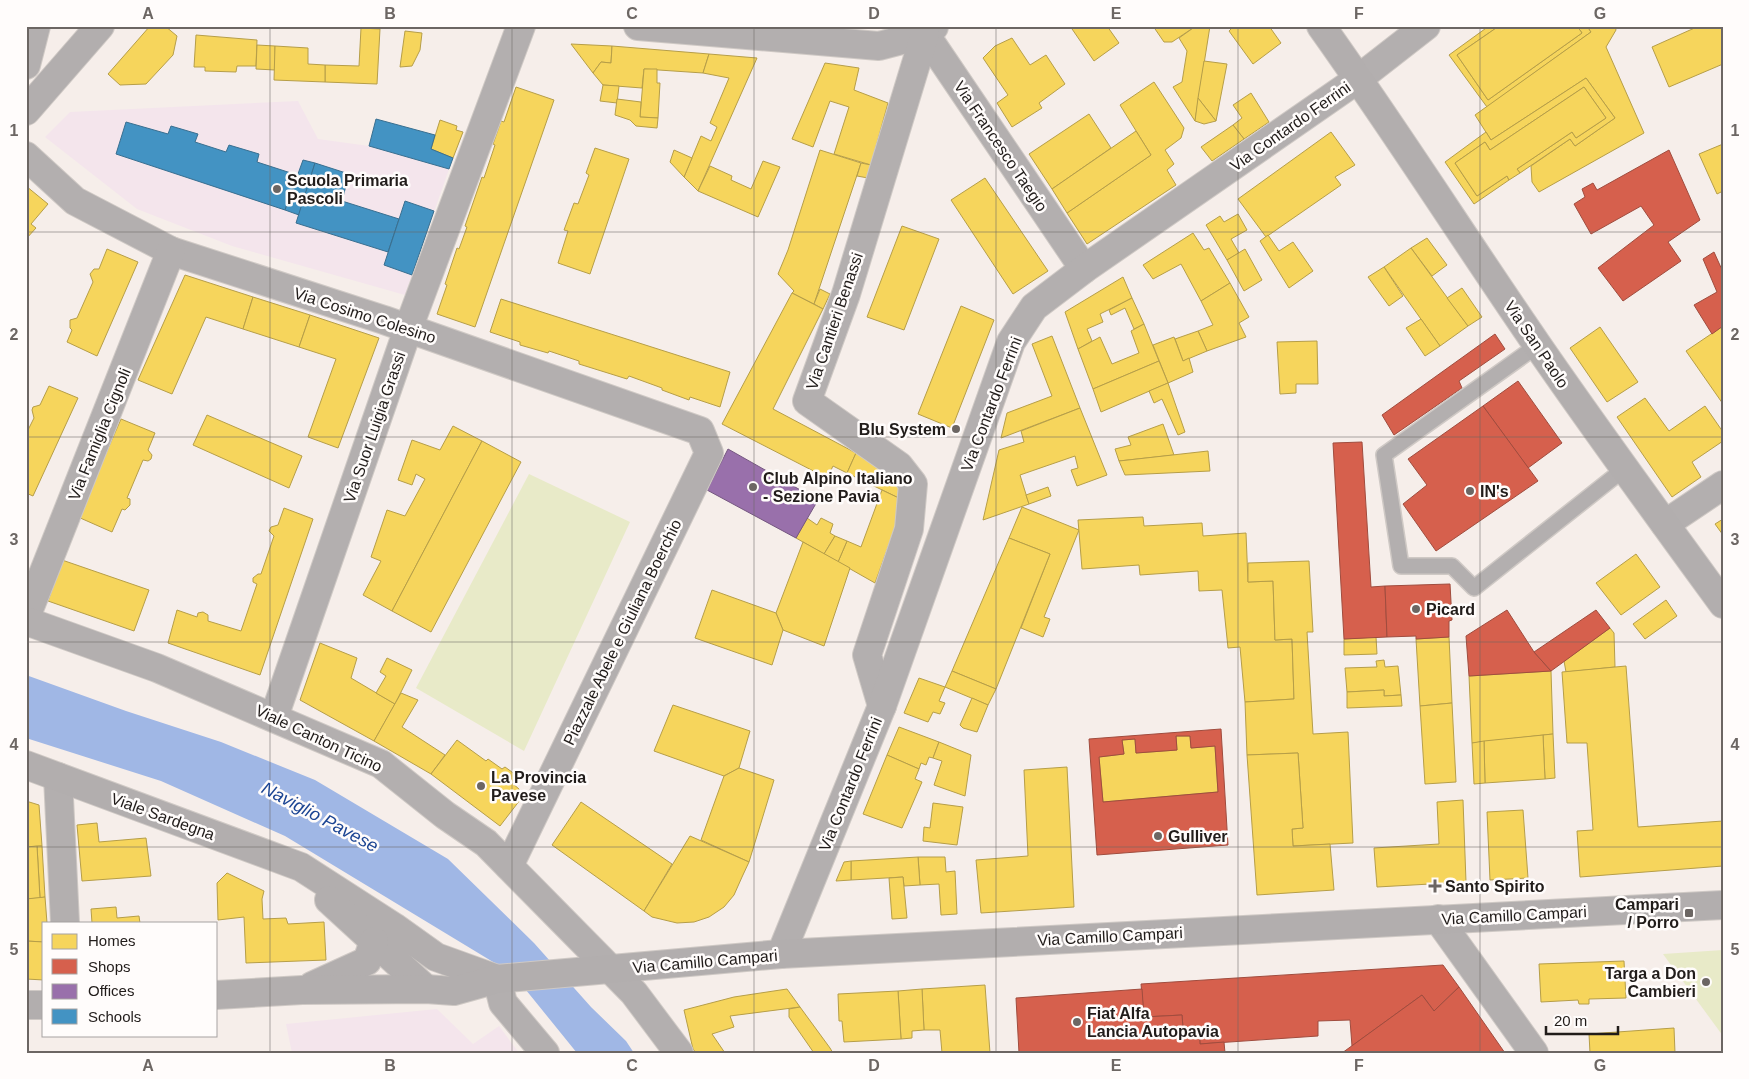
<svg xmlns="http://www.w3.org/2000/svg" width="1749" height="1079" viewBox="0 0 1749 1079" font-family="Arial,sans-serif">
<rect width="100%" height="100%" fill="#f6eeea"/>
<g fill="#f4e5ec">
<polygon points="298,101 318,139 369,146 449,169 405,295 232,246 137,209 45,137 70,112"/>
<polygon points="437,1009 473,1044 499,1026 519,1053 292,1053 286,1024"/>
</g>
<g fill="#e8eac8">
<polygon points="529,474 630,522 524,751 416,688"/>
<polygon points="1723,950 1723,1036 1663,954"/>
</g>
<polygon fill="#a0b7e5" points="26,675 126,711 221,742 315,780 448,859 534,943 591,1007 626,1041 634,1053 577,1053 513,974 285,836 161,781 26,738"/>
<g fill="#f6d55c" stroke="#b69e48">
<polygon points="150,26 165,26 177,36 173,55 146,84 120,85 108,74"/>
<polygon points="1070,26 1107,26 1119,43 1094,61"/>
<polygon points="1153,26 1196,26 1172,42 1164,42"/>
<polygon points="1196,26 1210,26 1195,121 1173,87 1182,82 1187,51 1179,38"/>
<polygon points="1234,26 1269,26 1281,43 1253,64 1229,31"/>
<polygon points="1489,26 1499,26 1457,55 1488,100 1582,33 1577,26 1587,26 1591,32 1487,107 1449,55"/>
<polygon points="1499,26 1577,26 1582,33 1488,100 1457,55"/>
<polygon points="1587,26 1615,26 1616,30 1606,47 1644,133 1539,192 1532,182 1531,166 1570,139 1575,146 1615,118 1586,78 1491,140 1475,115 1591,32"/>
<polygon points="1699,26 1723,26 1723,64 1669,87 1652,47"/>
<polygon points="361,28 380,29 377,84 325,82 325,65 359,66"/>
<polygon points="405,31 422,33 420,50 412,66 400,67"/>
<polygon points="196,35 257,40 256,66 237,66 236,72 205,71 205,67 194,67"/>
<polygon points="1012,38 1030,65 1046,55 1065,84 1039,103 1042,108 1012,127 997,103 1008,95 983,58 995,46"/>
<polygon points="571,44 612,46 611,63 601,62 593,73"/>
<polygon points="257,45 275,46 275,70 256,69"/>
<polygon points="275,46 308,48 308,64 325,65 325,82 274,80"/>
<polygon points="612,46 709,54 703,73 644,69 642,88 603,85 593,73 601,62 611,63"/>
<polygon points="709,54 757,58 698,191 684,177 701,136 711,141 717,127 710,123 729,78 703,73"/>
<polygon points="1204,61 1227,64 1216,121 1198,98"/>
<polygon points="825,63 859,68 854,90 888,103 871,165 834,154 849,107 830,101 813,147 792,139"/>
<polygon points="644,69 657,69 657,83 660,83 658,118 640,117"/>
<polygon points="1586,78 1615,118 1575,146 1570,139 1520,173 1517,169 1572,132 1576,138 1606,118 1584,87 1490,150 1485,142 1455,163 1477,196 1507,176 1509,180 1474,204 1445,162 1486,132 1491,140"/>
<polygon points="1154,82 1184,128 1181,138 1165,150 1174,164 1167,170 1176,185 1087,244 1067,213 1151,155 1120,105"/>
<polygon points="603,85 619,86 617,103 600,101"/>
<polygon points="516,87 554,100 475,327 437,314 447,285 445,284 457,248 459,249 467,227 465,226 482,177 484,178 495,145 493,144 501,121 504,122"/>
<polygon points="1584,87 1606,118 1576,138 1572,132 1517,169 1520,173 1509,180 1507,176 1477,196 1455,163 1485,142 1490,150"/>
<polygon points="1251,93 1269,122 1244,139 1233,125 1242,118 1233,105"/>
<polygon points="1198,98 1216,121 1204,124 1195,121"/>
<polygon points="617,99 641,102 640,117 658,118 657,128 636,126 630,120 615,115"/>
<polygon points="1089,114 1111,148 1052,189 1029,154"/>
<polygon points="440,120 457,126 456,130 463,132 453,158 431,149"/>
<polygon points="1233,125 1244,139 1212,161 1201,147"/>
<polygon points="1136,131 1151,155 1067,213 1052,189"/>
<polygon points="1331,132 1355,165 1335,177 1341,185 1266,237 1238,199"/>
<polygon points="1723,144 1723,191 1717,194 1699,154"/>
<polygon points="595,148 629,159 590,274 558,263 568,231 564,230 574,203 578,204 589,175 586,173"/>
<polygon points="674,150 692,158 684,177 670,162"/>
<polygon points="820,150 861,163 814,304 792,293 794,291 778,274 788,250"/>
<polygon points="763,161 780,167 758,217 698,191 710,166 732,176 731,180 751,189"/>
<polygon points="861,163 871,165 868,178 857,176"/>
<polygon points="985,178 1048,271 1013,294 951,200"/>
<polygon points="26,186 48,204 31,224 36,228 26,239"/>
<polygon points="1238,214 1247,230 1231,239 1239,253 1227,260 1206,225 1220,216 1224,222"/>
<polygon points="902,226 939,239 904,330 867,317"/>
<polygon points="1193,233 1204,250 1209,248 1230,283 1201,301 1181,264 1153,279 1143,265"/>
<polygon points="1268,235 1279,251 1293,242 1313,271 1289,288 1260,241"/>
<polygon points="1427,238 1447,265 1432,276 1411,248"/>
<polygon points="1411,248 1468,326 1440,346 1384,267"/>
<polygon points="107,249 138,262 97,356 67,342 72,330 70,328 70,320 77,318 93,282 90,274 94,269 99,269"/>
<polygon points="1245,249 1262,280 1244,291 1227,260"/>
<polygon points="1384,267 1403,296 1389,306 1368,277"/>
<polygon points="185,275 253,297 243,329 206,317 172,394 138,380"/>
<polygon points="1123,277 1132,298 1100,314 1103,322 1087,329 1092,341 1078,349 1065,312"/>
<polygon points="1230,283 1249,317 1239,323 1246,337 1207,351 1198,331 1213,325 1201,301"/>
<polygon points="1462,288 1482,317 1468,326 1447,298"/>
<polygon points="820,289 830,294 823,309 814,304"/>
<polygon points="792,293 823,309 773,409 856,453 847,473 833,466 827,478 722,424"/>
<polygon points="253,297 310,315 299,347 243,329"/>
<polygon points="1132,298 1144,324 1134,329 1125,308 1111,315 1109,310"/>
<polygon points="501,299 730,372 720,407 690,397 689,400 662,390 662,388 629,376 627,379 579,364 579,361 549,351 548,353 520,345 520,342 490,332"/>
<polygon points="961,306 994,320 952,428 918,414"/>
<polygon points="310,315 379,338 338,448 308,437 336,359 299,347"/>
<polygon points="1421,319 1440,346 1425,356 1406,328"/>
<polygon points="1144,324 1159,361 1093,389 1078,349 1100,337 1112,364 1139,353 1131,331"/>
<polygon points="1723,326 1723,404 1686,351"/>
<polygon points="1600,327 1638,382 1607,402 1570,348"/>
<polygon points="1198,331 1207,351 1183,361 1175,339"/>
<polygon points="1052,336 1080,408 1001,438 1007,413 1052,396 1032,344"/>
<polygon points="1174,337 1183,361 1189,358 1193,372 1168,383 1153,345"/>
<polygon points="1317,341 1318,384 1296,384 1296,393 1280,394 1277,342"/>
<polygon points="1159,361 1168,383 1101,412 1093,389"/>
<polygon points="1168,383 1185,432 1178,435 1162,399 1154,403 1149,391"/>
<polygon points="49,386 78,398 33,496 26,493 26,434 34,418 32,410 33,407 40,405"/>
<polygon points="1645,398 1669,431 1705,406 1723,432 1723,441 1692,462 1701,477 1672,497 1617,417"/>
<polygon points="1080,408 1107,475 1077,486 1071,470 1078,468 1075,456 1020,475 1029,504 983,520 999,450 1024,442 1021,431"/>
<polygon points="207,415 302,456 289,488 193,445"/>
<polygon points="121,419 155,433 148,450 152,455 151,459 148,461 143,460 127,498 130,499 130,505 125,510 122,509 112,532 78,517"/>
<polygon points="1163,424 1174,455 1119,461 1115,449 1131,445 1128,437"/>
<polygon points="453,426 482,441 392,611 363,595 381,561 371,557 387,510 405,516 425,479 416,474 412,485 398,480 412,440 440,450"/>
<polygon points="482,441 521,462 431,632 392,611"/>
<polygon points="1208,451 1210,471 1125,475 1119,461"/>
<polygon points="856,453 898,476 905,501 847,473"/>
<polygon points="1048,487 1051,496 1029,504 1026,495"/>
<polygon points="882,490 905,501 875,583 838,562 847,541 861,547"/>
<polygon points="1022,507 1079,530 1044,617 1050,619 1043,637 1021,628 1050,554 1009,538"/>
<polygon points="284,508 313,519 260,675 168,643 177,610 197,617 198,613 203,612 208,615 208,621 241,631 257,584 253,582 253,578 258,574 261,574 274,536 269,531 271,527 278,525"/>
<polygon points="1143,517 1144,526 1202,523 1203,536 1246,533 1248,582 1273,581 1275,640 1292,639 1294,699 1245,702 1240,647 1228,648 1222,590 1199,591 1198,571 1140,575 1139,565 1082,569 1078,520"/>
<polygon points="807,518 817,525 821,518 833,524 830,533 835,536 824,554 796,538"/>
<polygon points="1723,519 1723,535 1715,524"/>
<polygon points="835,536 847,541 838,562 824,554"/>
<polygon points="1009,538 1050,554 996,689 952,671"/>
<polygon points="803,542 850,568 824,646 783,630 776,613"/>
<polygon points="1636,554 1660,587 1621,615 1596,583"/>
<polygon points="62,560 149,590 134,631 48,601"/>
<polygon points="1309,561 1313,632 1307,632 1313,734 1348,732 1353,843 1293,846 1292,829 1303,828 1298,753 1247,755 1245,702 1294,699 1292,639 1275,640 1273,581 1248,582 1248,563"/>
<polygon points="712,590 776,613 783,630 772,665 695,638"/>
<polygon points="1666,600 1677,616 1645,639 1633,624"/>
<polygon points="1610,628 1614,633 1615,667 1566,672 1564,661"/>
<polygon points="1376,637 1377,654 1344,655 1344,639"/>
<polygon points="1449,637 1452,703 1420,706 1416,639"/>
<polygon points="320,643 357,658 351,678 395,704 374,741 300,700"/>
<polygon points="387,658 412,670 395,704 376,693 386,676 380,672"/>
<polygon points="1384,660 1385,667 1398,666 1401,695 1384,696 1384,690 1347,692 1345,668 1377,667 1376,661"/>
<polygon points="1626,666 1638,827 1723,821 1723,866 1580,877 1577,831 1593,830 1587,743 1567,743 1562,672"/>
<polygon points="952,671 996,689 988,705 945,687"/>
<polygon points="1551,671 1553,734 1472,743 1469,676"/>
<polygon points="919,678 945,687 939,701 945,703 940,714 933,712 928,722 904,713"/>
<polygon points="1384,690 1384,696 1401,695 1402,706 1347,708 1347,692"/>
<polygon points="401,693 418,700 402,727 445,755 431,774 374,741"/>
<polygon points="972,698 988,705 977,732 963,728 960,725"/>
<polygon points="1452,703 1456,782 1425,784 1420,706"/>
<polygon points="673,705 750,731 739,768 724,776 654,751"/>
<polygon points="899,727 939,742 933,758 929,757 926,765 921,763 919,769 887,755"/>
<polygon points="1553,734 1555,778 1545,779 1543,735"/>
<polygon points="1543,735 1545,779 1485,783 1484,741"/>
<polygon points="1176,736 1190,736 1191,748 1215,746 1218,792 1103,802 1099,757 1124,754 1122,740 1135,739 1136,753 1177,750"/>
<polygon points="457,740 486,761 488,759 502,769 505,767 516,775 512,783 519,789 520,800 500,826 431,774"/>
<polygon points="1484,741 1485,783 1474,784 1472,743"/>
<polygon points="939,742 971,755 965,796 934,785 942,761 933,758"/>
<polygon points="1298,753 1303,828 1292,829 1293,846 1330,844 1334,890 1257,895 1247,755"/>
<polygon points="887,755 919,769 915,779 922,782 902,828 863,814"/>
<polygon points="1067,767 1074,907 981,913 976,860 1028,856 1024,770"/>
<polygon points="739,768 774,780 749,862 701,840 724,776"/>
<polygon points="1463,800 1466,882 1377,887 1374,848 1439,844 1437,802"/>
<polygon points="26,801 39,805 42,846 26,847"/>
<polygon points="581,802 672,864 644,911 552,845"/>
<polygon points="933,803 963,807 957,845 923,841 924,827 930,828"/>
<polygon points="1523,810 1528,878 1490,880 1487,812"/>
<polygon points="97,823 99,842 146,838 151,876 82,881 77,825"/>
<polygon points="690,836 749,862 742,877 734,895 724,907 709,917 694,922 677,923 652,917 644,911"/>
<polygon points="37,846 42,846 45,897 40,898"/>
<polygon points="37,846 40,898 26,899 26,847"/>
<polygon points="918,857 945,857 946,872 955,871 957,914 941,915 939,884 920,885"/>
<polygon points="918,857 920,885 904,886 903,877 851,880 851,861"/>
<polygon points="851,861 851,880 836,881 844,862"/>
<polygon points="227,873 264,891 262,899 263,919 286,918 288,924 324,922 326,960 246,963 244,917 218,920 217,883"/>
<polygon points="903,877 907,918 892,919 889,878"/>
<polygon points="45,897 47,923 44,923 44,942 26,941 26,899"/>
<polygon points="116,907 117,918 139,916 140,923 92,923 91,909"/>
<polygon points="26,941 44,942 44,980 26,979"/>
<polygon points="1624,961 1626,998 1589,999 1589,1004 1579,1004 1578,1000 1541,1002 1539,964"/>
<polygon points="985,985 990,1053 942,1053 940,1030 924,1030 922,989"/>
<polygon points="787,989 800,1007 730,1016 734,1027 712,1034 725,1053 696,1053 693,1049 684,1010 734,997"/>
<polygon points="922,989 924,1030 912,1031 912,1038 901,1039 898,991"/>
<polygon points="898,991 901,1039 844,1042 842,1021 839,1021 838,994"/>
<polygon points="800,1007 830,1048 833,1053 814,1053 789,1017 789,1009"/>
<polygon points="1674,1028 1675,1053 1590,1053 1589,1034"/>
</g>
<g fill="#d6604d" stroke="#a04c3e" fill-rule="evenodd">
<polygon points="1669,150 1700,220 1668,242 1681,261 1623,301 1598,268 1654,225 1641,206 1591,234 1574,204 1585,197 1582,189 1593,183 1597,190"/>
<polygon points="1714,252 1723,272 1723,326 1712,334 1694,305 1717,292 1703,259"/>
<polygon points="1495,334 1505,349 1459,381 1462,388 1394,435 1382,415"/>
<polygon points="1518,381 1562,443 1528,468 1483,406"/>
<polygon points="1483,406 1538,481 1436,551 1403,504 1427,485 1408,459"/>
<polygon points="1362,442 1371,587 1385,586 1387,637 1344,639 1333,443"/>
<polygon points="1450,584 1452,620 1449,621 1449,637 1416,639 1416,636 1387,637 1385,586"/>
<polygon points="1507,610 1534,652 1551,671 1469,676 1466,636"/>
<polygon points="1596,610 1610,628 1551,671 1534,652"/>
<path d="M1221 729 1228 845 1097 855 1089 739ZM1176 736H1190L1191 748 1215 746 1218 792 1103 802 1099 757 1124 754 1122 740 1135 739 1136 753 1177 750Z"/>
<polygon points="1443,965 1459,987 1434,1011 1422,995 1352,1046 1350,1020 1318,1021 1318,1036 1200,1044 1199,1028 1183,1028 1182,1015 1144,1017 1141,984"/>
<polygon points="1459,987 1505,1053 1342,1053 1422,995 1434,1011"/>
<polygon points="1142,989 1144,1017 1182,1015 1183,1028 1199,1028 1200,1044 1224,1042 1225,1053 1019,1053 1016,998"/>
</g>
<polygon fill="#9970ab" stroke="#755780" points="728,449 818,500 796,538 707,490"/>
<g fill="#4393c3" stroke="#396f90">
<polygon points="376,119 435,135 431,149 453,158 449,169 369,146"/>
<polygon points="126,122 168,134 171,126 198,134 195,142 226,152 229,145 259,154 257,162 297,175 285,210 116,154"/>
<polygon points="303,160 315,163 299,215 285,210"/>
<polygon points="315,163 349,174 342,201 399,219 388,252 296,223"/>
<polygon points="405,201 434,211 412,275 384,265"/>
</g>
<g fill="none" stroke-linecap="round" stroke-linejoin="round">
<defs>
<polyline id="lane" points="1538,345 1384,455 1401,566 1452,566 1474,588 1624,469"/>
<g id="street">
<polyline points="638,26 879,46 925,34"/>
<polyline points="934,27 925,34 1084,269"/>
<polyline points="26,65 36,26"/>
<polyline points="26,156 75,201 171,251 384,320 700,431 709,453 509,866"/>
<polyline points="1665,524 1723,485"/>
<polyline points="26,617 171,251"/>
<polyline points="26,621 157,668 381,764 445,815 486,843 634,993 679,1053"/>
<polyline points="882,706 867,655 909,529 913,484 899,466 807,401 846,294 925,34"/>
<polyline points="274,717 408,329 521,26"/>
<polyline points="58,777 65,923"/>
<polyline points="1438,919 1534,1053"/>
<polyline points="781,954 882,706 1011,342 1034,307 1084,269 1358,79 1426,26"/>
<polyline points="497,979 503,1003 545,1053"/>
</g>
<g id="secondary">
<path d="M1321 26C1396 131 1465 240 1538 346 1598 433 1661 519 1723 604"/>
<polyline points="26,111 100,26"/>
<polyline points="26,765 301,867 394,927 436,957 497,979"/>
<polyline points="329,900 426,989"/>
<polyline points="312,986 367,961 374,941"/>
<polyline points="216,995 302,990 426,989 454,991 497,979 781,954 1723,905"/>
<polyline points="26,1005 44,1005"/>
</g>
</defs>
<use href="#lane" stroke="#cfc9c5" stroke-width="18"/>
<use href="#street" stroke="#cfc9c5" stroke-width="30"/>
<use href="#secondary" stroke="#cfc9c5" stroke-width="30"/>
<use href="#lane" stroke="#b3afaf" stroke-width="15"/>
<use href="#street" stroke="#b3afaf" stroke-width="28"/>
<use href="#secondary" stroke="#b2aeae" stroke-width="28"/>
</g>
<path fill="none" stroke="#6c6663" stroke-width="1" stroke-opacity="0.55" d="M270 26V1053M512 26V1053M754 26V1053M996 26V1053M1238 26V1053M1480 26V1053M26 232H1723M26 437H1723M26 642H1723M26 847H1723"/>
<g fill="#6c6663" stroke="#fffcfb" stroke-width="2">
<circle cx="277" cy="189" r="5"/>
<circle cx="956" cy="429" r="5"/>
<circle cx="753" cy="487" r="5"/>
<circle cx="1470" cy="491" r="5"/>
<circle cx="1416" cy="609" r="5"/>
<circle cx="481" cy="786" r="5"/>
<circle cx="1158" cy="836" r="5"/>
<path d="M1432.5 878.5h5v5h5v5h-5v5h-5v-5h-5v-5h5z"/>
<rect x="1684" y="908" width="10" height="10" rx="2.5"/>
<circle cx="1706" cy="982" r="5"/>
<circle cx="1077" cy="1022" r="5"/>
</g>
<g text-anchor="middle" stroke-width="5" stroke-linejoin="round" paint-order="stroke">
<g font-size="16" fill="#211c1a" stroke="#fffcfb">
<text transform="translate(1290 126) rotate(-35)" y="6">Via Contardo Ferrini</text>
<text transform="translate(1001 146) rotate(56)" y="6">Via Francesco Taegio</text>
<text transform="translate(365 315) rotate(18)" y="6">Via Cosimo Colesino</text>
<text transform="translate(834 321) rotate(-71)" y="6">Via Cantieri Benassi</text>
<text transform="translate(1537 344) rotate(56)" y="6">Via San Paolo</text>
<text transform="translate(991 404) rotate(-69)" y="6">Via Contardo Ferrini</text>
<text transform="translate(374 427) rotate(-71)" y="6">Via Suor Luigia Grassi</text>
<text transform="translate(99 434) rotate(-68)" y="6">Via Famiglia Cignoli</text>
<text transform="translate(622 632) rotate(-64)" y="6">Piazzale Abele e Giuliana Boerchio</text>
<text transform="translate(319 738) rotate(25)" y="6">Viale Canton Ticino</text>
<text transform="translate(850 784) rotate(-68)" y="6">Via Contardo Ferrini</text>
<text transform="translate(163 816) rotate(20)" y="6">Viale Sardegna</text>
<text transform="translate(1514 915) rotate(-3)" y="6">Via Camillo Campari</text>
<text transform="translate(1110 936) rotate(-3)" y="6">Via Camillo Campari</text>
<text transform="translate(705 961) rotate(-5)" y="6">Via Camillo Campari</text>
</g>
<g font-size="16" font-weight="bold" fill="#211c1a" stroke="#fffcfb" text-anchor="start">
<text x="287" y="186">Scuola Primaria<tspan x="287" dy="18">Pascoli</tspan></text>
<text x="946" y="435" text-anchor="end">Blu System</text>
<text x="763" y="484">Club Alpino Italiano<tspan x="763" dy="18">- Sezione Pavia</tspan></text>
<text x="1480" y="497">IN's</text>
<text x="1426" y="615">Picard</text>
<text x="491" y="783">La Provincia<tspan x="491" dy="18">Pavese</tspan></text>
<text x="1168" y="842">Gulliver</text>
<text x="1445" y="892">Santo Spirito</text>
<text x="1679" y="910" text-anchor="end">Campari<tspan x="1679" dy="18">/ Porro</tspan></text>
<text x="1696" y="979" text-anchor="end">Targa a Don<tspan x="1696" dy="18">Cambieri</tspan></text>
<text x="1087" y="1019">Fiat Alfa<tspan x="1087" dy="18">Lancia Autopavia</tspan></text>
</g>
<g font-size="18" font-style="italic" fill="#1c4593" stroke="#fffcfb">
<text transform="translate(320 817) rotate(28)" y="6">Naviglio Pavese</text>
</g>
</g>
<rect width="1749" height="1079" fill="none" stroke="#fffcfb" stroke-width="55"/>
<rect x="42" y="922" width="175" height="115" fill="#fffcfb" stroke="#a6a2a1"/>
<rect x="52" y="934" width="25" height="15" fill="#f6d55c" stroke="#a6a2a1"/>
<text x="88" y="946" font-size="15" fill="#211c1a">Homes</text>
<rect x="52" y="959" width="25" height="15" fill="#d6604d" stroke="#a6a2a1"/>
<text x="88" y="972" font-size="15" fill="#211c1a">Shops</text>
<rect x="52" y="984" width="25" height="15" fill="#9970ab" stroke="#a6a2a1"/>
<text x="88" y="996" font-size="15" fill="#211c1a">Offices</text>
<rect x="52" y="1009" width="25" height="15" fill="#4393c3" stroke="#a6a2a1"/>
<text x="88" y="1022" font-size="15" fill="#211c1a">Schools</text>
<path d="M1546 1026v8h72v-8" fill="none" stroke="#211c1a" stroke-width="2.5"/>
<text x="1554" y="1026" font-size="15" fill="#211c1a" stroke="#fffcfb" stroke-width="4" paint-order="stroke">20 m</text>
<rect x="28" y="28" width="1694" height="1024" fill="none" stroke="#6c6663" stroke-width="2"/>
<g font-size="16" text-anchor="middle" font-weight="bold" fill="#6c6663">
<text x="148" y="19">A</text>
<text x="390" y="19">B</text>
<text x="632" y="19">C</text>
<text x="874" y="19">D</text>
<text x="1116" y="19">E</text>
<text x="1359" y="19">F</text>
<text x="1600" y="19">G</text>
<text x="14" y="136">1</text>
<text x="1735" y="136">1</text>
<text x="14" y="340">2</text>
<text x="1735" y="340">2</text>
<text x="14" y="545">3</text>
<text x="1735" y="545">3</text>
<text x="14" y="750">4</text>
<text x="1735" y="750">4</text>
<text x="14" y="955">5</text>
<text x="1735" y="955">5</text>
<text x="148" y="1071">A</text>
<text x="390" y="1071">B</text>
<text x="632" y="1071">C</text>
<text x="874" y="1071">D</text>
<text x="1116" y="1071">E</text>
<text x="1359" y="1071">F</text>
<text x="1600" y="1071">G</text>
</g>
</svg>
